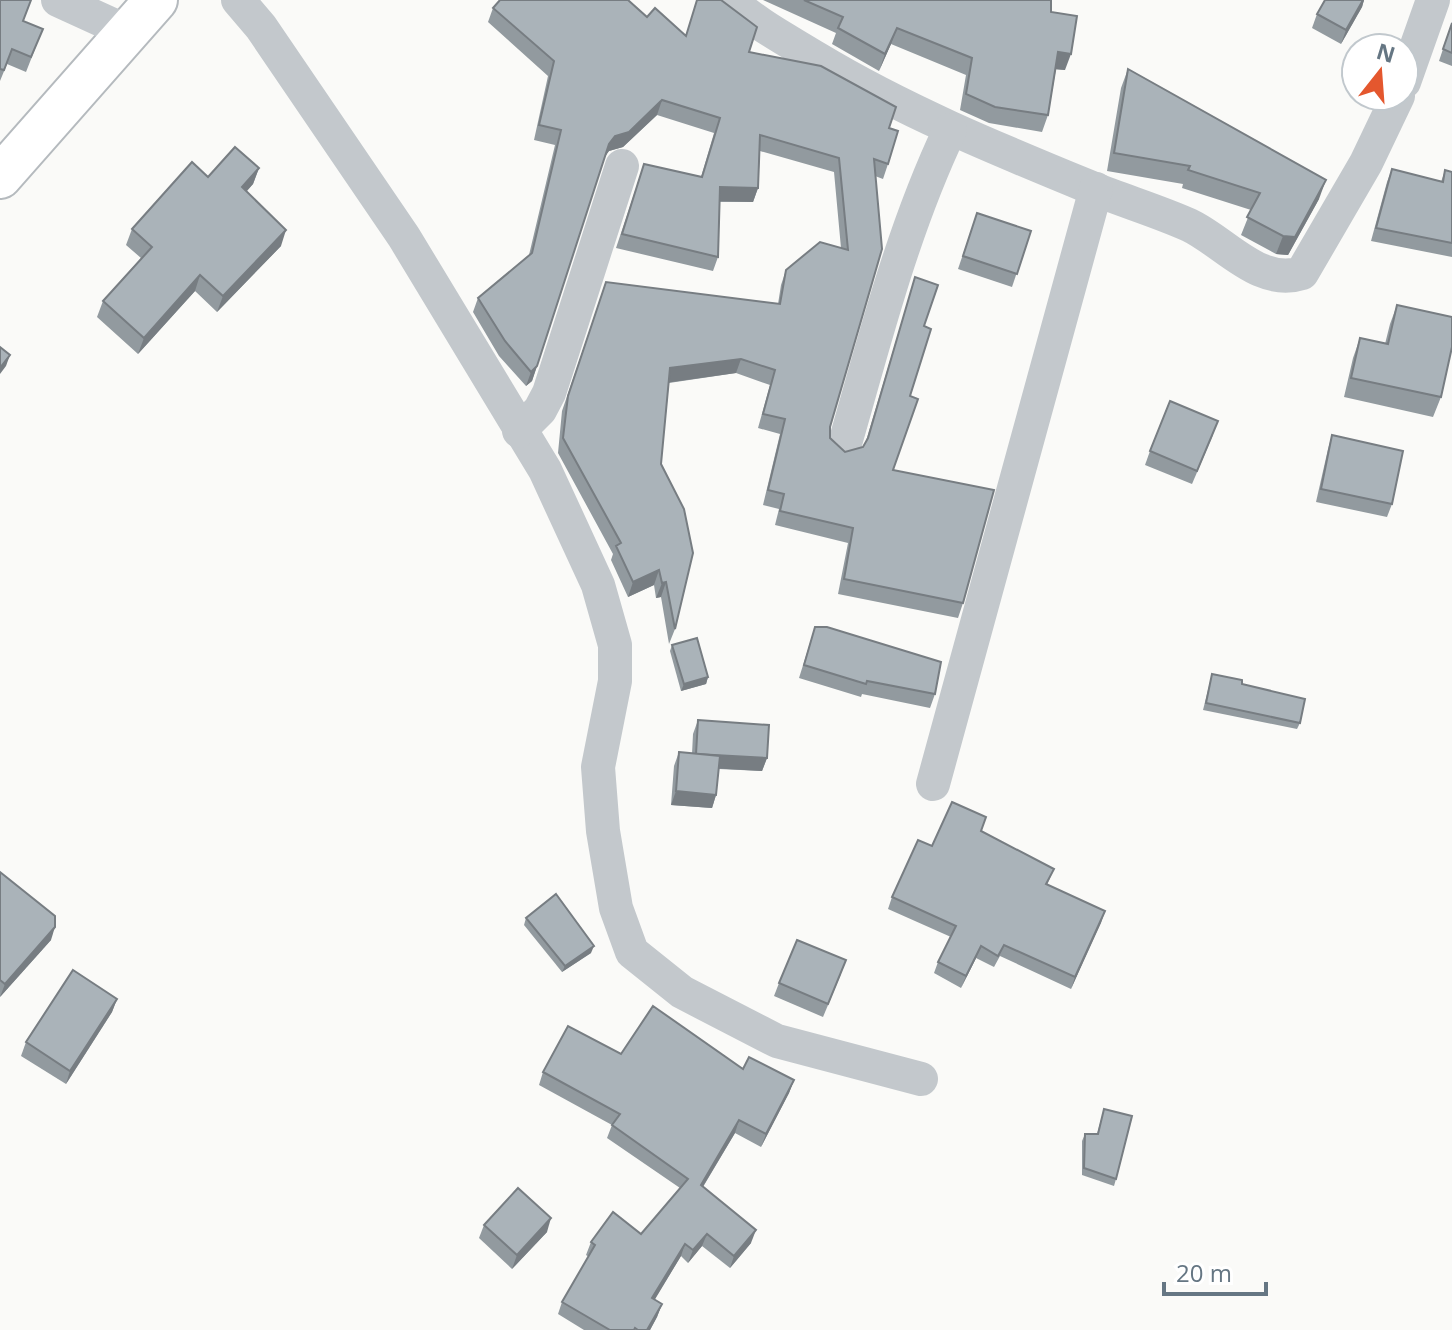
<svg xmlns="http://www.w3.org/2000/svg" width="1452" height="1330" viewBox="0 0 1452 1330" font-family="'Open Sans',sans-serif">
<rect width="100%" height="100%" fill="#fafaf8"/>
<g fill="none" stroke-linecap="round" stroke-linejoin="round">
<defs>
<polyline id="major" points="0,177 156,0"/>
</defs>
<use href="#major" stroke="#b5babe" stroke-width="46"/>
<g stroke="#c3c8cc" stroke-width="34">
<polyline points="58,0 128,32"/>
<polyline points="238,0 261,27 404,237 545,470 598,585 615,645 615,681 598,767 603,831 616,908 632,952 682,992 777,1041 921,1079"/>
<path d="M730 0C756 24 787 40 816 58 904 111 997 149 1092 188 1124 201 1158 211 1189 225 1225 242 1259 287 1302 273L1366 163 1398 96"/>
<polyline points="1404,82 1433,0"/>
<polyline points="519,431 540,410 549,393 622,166"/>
<path d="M844 447C875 339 902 231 950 130"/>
<polyline points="933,784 1096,189"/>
</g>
<use href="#major" stroke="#fff" stroke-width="42"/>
</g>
<g fill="#929a9f">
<polygon points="0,0 24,21 37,44 26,72 7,64 0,81"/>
<polygon points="697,0 749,52 889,128 888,164 883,179 875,176 830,427 830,438 845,452 863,447 866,441 915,277 924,326 910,396 893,470 963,603 958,618 838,594 848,543 775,525 779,509 763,505 780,434 758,428 770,385 736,373 669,383 661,464 675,629 669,644 661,597 656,598 654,585 628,597 611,560 613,554 558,453 562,411 606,282 778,304 781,285 786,270 841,248 834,172 760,151 758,188 753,202 720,202 718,257 713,271 616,248 639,179 701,177 714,133 657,115 623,147 609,151 604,158 537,366 532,381 526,386 499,356 473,312 478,298 529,255 555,145 534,140 548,76 488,22 493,8 647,17 686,35"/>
<polygon points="763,0 1051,0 1051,12 1065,70 1056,69 1048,115 1042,132 989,123 960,110 966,75 891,44 879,71 832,44 836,33"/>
<polygon points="1325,0 1364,0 1362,7 1341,44 1312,28 1317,14"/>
<polygon points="1452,22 1452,66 1439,61"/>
<polygon points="1128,69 1319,199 1288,255 1276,254 1241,235 1251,210 1182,188 1183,184 1107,171 1121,88"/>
<polygon points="259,168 253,184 246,192 281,246 217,312 195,291 138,354 97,317 103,301 141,258 126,245 132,229 208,177"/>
<polygon points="1392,169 1441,182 1445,170 1452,172 1452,257 1371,241 1387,182"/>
<polygon points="977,213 1031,231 1012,287 958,269"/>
<polygon points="1397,305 1441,397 1433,417 1344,397 1353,358 1360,338 1385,344 1390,324"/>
<polygon points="1213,435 1192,484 1145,465 1150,451"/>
<polygon points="1332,435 1392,504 1387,517 1316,502 1328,449"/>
<polygon points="815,627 935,694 930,708 862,694 861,697 799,678"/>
<polygon points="672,645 708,677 706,684 681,691 670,651"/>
<polygon points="1212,674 1242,684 1300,723 1297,729 1203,710"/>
<polygon points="698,720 767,758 762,771 719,769 716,795 712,808 671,805 674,766 679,752 692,754 693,734"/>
<polygon points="981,831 1054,869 1047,885 1105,911 1071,989 1000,956 994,967 976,958 961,988 934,973 938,962 951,937 888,909 892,897 932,846"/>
<polygon points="0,872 51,940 0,997"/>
<polygon points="526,918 591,953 562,972 524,925"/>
<polygon points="841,974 823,1017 774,996 779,983"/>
<polygon points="117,999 112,1012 66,1084 21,1056 26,1042"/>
<polygon points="621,1054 743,1069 794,1080 789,1093 761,1147 735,1133 703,1187 751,1243 730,1268 702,1246 688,1263 681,1256 654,1300 662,1304 657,1317 650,1330 584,1330 558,1314 562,1302 589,1257 586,1255 591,1242 641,1234 680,1188 607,1138 612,1125 539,1085 543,1072"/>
<polygon points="1104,1109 1116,1179 1114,1186 1082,1175 1082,1141 1085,1134 1097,1134"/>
<polygon points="484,1225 547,1232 512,1269 479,1238"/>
</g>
<g fill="#777d82">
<polygon points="1363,0 1364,0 1362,7 1341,44 1346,30"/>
<polygon points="897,28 891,44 879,71 885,54"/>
<polygon points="1058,52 1071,54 1065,70 1052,69"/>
<polygon points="662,100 657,115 623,147 609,151 603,159 609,144 615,136"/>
<polygon points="259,168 253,184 236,203 242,187"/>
<polygon points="1326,180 1319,199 1288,255 1276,254 1283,236"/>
<polygon points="720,187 758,188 753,202 715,201"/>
<polygon points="286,230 281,246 217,312 223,296"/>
<polygon points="200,275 195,291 138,354 144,338"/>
<polygon points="10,355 6,366 0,374 0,368"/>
<polygon points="741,359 736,373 665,383 670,368"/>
<polygon points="537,366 532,381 526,386 531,372"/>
<polygon points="659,570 654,585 628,597 633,582"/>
<polygon points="666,582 661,597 656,598 662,583"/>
<polygon points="708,677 706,684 681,691 684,684"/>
<polygon points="696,754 767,758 762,771 691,767"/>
<polygon points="676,791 716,795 712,808 671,805"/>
<polygon points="1105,911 1101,923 1071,989 1075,977"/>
<polygon points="55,927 51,940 0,997 5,984"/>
<polygon points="594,946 591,953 562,972 565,966"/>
<polygon points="981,946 976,958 961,988 966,976"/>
<polygon points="117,999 112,1012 66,1084 70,1071"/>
<polygon points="794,1080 789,1093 761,1147 766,1134"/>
<polygon points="739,1120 735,1133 696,1198 701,1185"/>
<polygon points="551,1218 547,1232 512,1269 517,1255"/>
<polygon points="756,1230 751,1243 730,1268 734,1256"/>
<polygon points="707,1234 702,1246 688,1263 693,1250"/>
<polygon points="685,1244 681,1256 648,1311 652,1298"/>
<polygon points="662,1304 657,1317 650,1330 647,1330"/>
</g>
<g fill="#aab3b9" stroke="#777d82" stroke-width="2">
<polygon points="0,0 31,0 23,21 43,29 31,57 12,49 4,70 0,69"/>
<polygon points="500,0 628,0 647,17 655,8 686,36 697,0 721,0 757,27 749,52 821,66 896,107 889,128 898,131 888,164 874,159 882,249 830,427 830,438 845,452 863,447 868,438 915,277 938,285 924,326 931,329 910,396 918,399 893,470 994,490 963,603 844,579 853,528 780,511 784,494 768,490 785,419 763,414 775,370 741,359 670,368 661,464 684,509 693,553 675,629 666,582 662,583 659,570 633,582 616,546 621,543 563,438 568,396 606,282 780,304 786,270 820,242 848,250 839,158 760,135 758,188 720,187 718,257 622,234 644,164 702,177 720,118 662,100 629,132 615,136 609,144 537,366 531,372 505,341 478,298 532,253 561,130 539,125 554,61 493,8"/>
<polygon points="804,0 1051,0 1051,12 1077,16 1071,54 1058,52 1048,115 995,107 966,94 972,58 897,28 885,54 838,28 843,17"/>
<polygon points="1325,0 1363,0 1346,30 1317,14"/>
<polygon points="1452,23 1452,53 1443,49"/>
<polygon points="1128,69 1326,180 1295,237 1283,236 1247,217 1260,193 1188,170 1190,166 1114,153"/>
<polygon points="235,147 259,168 242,187 286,230 223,296 200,275 144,338 103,301 152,247 132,229 192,162 208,177"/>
<polygon points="1392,169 1443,182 1445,170 1452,172 1452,243 1376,228"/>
<polygon points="977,213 1031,231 1017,274 963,256"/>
<polygon points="1397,305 1452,317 1452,347 1441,397 1351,378 1360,338 1388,344"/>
<polygon points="0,347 10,355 0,368"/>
<polygon points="1170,401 1218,421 1197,471 1150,451"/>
<polygon points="1332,435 1403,451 1392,504 1321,489"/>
<polygon points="815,627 827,627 941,662 935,694 867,681 866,684 804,665"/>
<polygon points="697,638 708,677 684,684 672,645"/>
<polygon points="1212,674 1242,680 1242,684 1305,699 1300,723 1206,703"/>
<polygon points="698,720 769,725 767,758 696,754"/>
<polygon points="679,752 720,756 716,795 676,791"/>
<polygon points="952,802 986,817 981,831 1054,869 1046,884 1105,911 1075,977 1004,945 998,956 981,946 966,976 938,962 956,926 892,897 918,840 932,846"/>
<polygon points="0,872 55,916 55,927 5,984 0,980"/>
<polygon points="556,894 594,946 565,966 526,918"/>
<polygon points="797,940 846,960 828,1004 779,983"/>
<polygon points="73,970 117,999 70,1071 26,1042"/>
<polygon points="653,1006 743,1069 749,1057 794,1080 766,1134 739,1120 701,1185 756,1230 734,1256 707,1234 693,1250 685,1244 652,1298 662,1304 647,1330 638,1330 635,1328 634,1330 610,1330 562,1302 595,1245 591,1242 613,1212 641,1234 688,1179 612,1125 620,1114 543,1072 568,1026 621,1054"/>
<polygon points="1104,1109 1132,1116 1116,1179 1084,1168 1085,1134 1098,1134"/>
<polygon points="518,1188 551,1218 517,1255 484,1225"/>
</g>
<g transform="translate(1380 72) rotate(17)"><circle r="38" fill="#ffffff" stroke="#c1c8cd" stroke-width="2"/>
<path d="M0-6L14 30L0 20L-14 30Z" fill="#e4572e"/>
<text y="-12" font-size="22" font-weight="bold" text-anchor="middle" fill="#657683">N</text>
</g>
<path d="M1164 1282v12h102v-12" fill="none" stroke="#657683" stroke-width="4"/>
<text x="1176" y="1282" font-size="24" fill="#657683" stroke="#ffffff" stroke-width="6" paint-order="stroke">20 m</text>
</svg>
